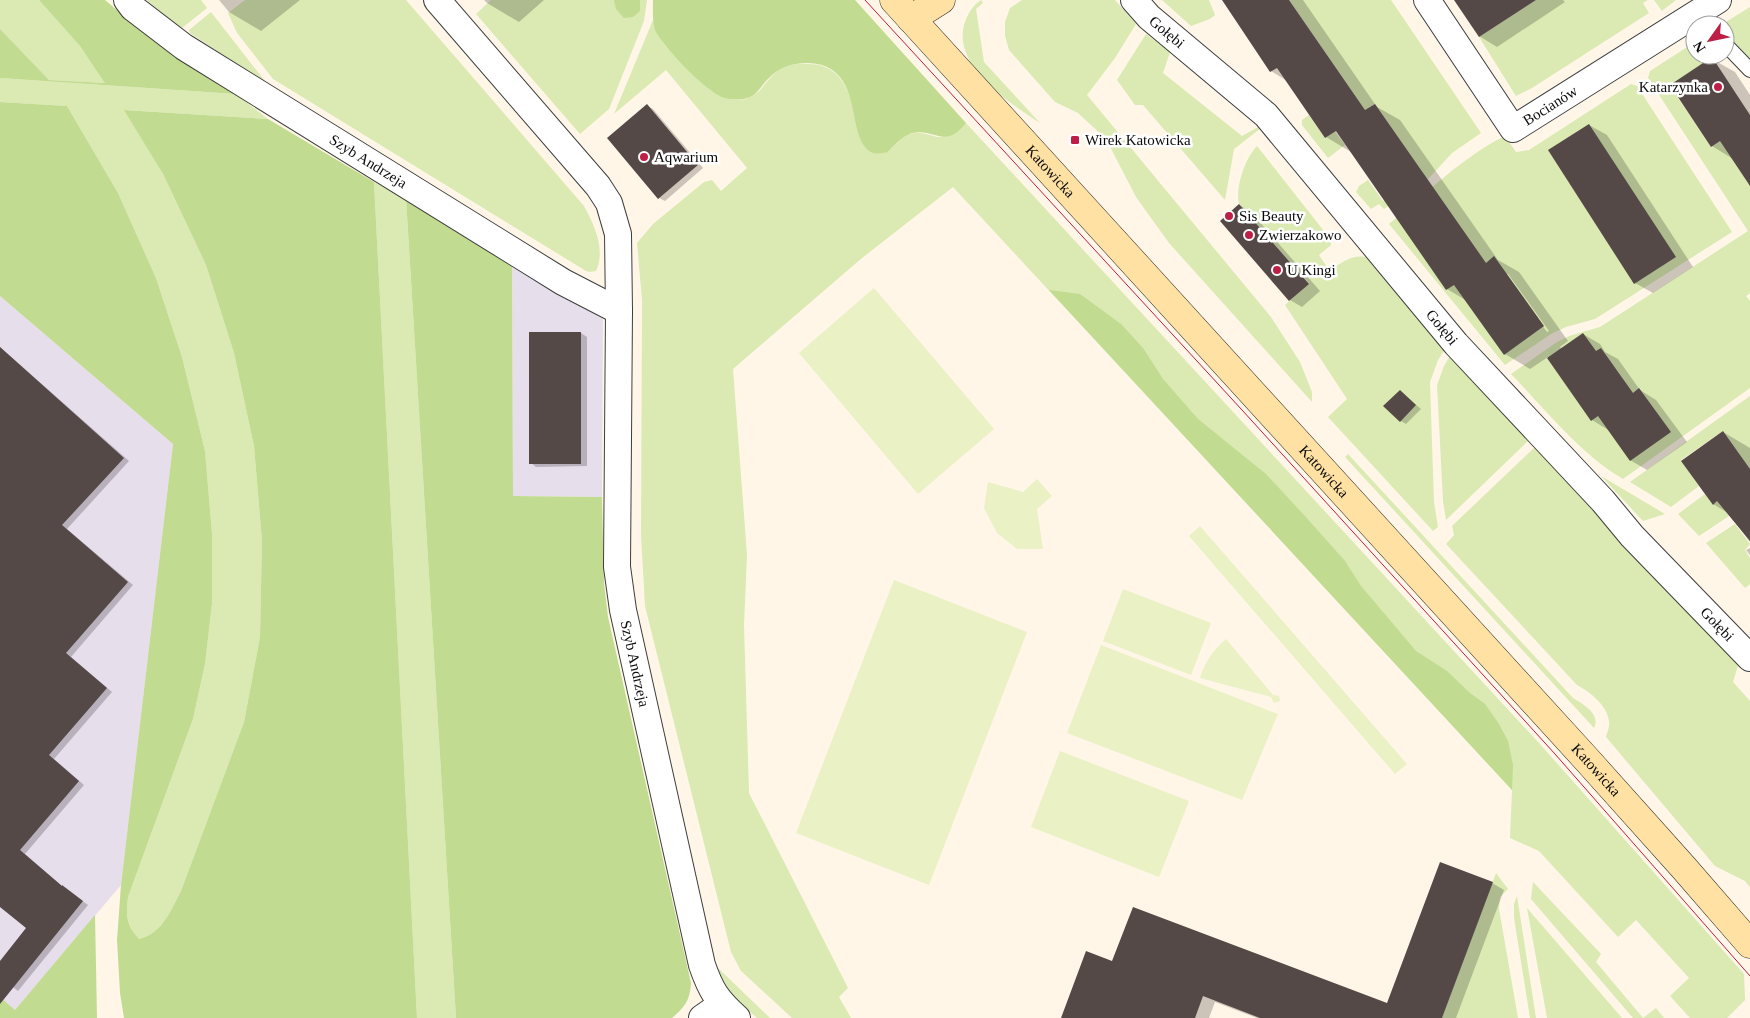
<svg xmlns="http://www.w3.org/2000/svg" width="1750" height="1018" viewBox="0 0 1750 1018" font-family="Georgia,serif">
<rect width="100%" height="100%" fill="#fff6e8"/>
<g fill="#e6deea">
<polygon points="512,266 603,319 602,497 513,496"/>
<polygon points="0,296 173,444 121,885 15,1010 0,997"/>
</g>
<g fill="#daeab2">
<polygon points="0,0 39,0 80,46 106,83 49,80 0,29"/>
<polygon points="147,0 201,0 207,8 182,28 163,15"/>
<path d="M245 0H406L584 206C594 224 606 250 596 271L590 272 586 271 273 79 237 33 228 13Z"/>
<polygon points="491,0 647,0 644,21 609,109 580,134 476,14"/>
<path d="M981 0 983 3 976 9 984 62 1040 123C1010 103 953 67 964 25 967 15 972 6 981 0Z"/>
<polygon points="1022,0 1115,0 1136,24 1115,58 1087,95 1271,317 1300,362 1312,392 1312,402 1169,243 1136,197 1106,139 1078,113 1055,102 1009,50 1005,36 1005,22 1010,8"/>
<polygon points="1162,0 1209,0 1215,15 1210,19 1191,26"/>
<polygon points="1289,0 1391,0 1481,133 1452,153 1429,178 1384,209 1379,204 1371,209 1356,192 1359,186 1368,180 1383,201 1423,173 1375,104 1365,110"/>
<polygon points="1536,0 1648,0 1643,3 1649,13 1532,88 1516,96 1479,37"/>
<polygon points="1654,0 1676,0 1662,11"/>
<polygon points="1750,7 1750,59 1725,32 1725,25 1721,25"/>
<polygon points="211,12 268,85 190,33 189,30"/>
<path d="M653 20C659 44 673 54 690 71 704 85 726 107 748 98 763 93 768 75 782 68 790 64 799 63 808 64 850 64 853 108 861 140L888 152C895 145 903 135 914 133 922 132 929 135 937 137 947 138 960 130 966 123L1539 743 1744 974 1745 1000 1727 1018H1690L1670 996 1689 978 1636 920 1618 937 1539 851 1510 838 1512 790 953 187 862 258 733 369 747 555 744 625 749 793 848 988 839 997 851 1018H792L741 971 731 952 645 606 641 536 642 300 637 243 653 224 704 182 712 180 721 191 747 168 666 70 614 114Z"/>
<polygon points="1146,34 1170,52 1163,73 1242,136 1260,126 1261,128 1234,149 1225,200 1143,105 1135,105 1117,80"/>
<path d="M1695 42V55H1715L1670 86 1711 147 1720 141 1750 186V293L1746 296 1750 301V388L1623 479C1579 453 1546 410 1511 374L1557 342 1569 336 1600 327 1748 231 1648 78 1650 71Z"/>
<path d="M0 78 236 94 268 119 125 110 163 174 206 265 234 353 254 446 262 541 260 637 244 722 181 891C171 910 162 934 139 939 126 923 126 917 128 897L193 719 205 664 212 604V533L205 451 182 357 156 278 118 193 67 106 0 102Z"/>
<path d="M1631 84 1637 86 1732 232 1595 319 1566 327 1551 334 1505 365 1389 224C1426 194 1462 157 1505 136L1516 152 1529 150Z"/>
<polygon points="1309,115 1325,138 1335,132 1345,145 1328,158 1302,125 1302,120"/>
<path d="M1257 146 1331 240V245L1319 255 1329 270C1342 263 1351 254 1367 257L1446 348 1438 360 1430 382 1434 502 1438 527 1433 531 1328 417 1347 399 1285 305 1309 283 1239 204C1235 188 1245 158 1257 146Z"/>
<polygon points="374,182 406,198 456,1018 417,1018"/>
<polygon points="1451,354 1529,440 1446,520 1443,501 1437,385 1444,366"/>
<polygon points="1750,396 1750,469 1723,431 1681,460 1699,486 1671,507 1630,482"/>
<path d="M1535 447 1740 659 1733 682 1750 701V887L1745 881 1715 866 1606 737C1607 733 1610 726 1609 721 1607 705 1590 692 1577 685L1446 544 1454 535 1452 526Z"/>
<path d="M1348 454 1573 698C1583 704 1601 714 1594 728L1345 457Z"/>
<polygon points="1601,476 1665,514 1643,521"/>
<polygon points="1705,494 1713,505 1719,500 1729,516 1699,536 1678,514"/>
<polygon points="1735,524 1750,544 1745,550 1750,558 1750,584 1745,588 1706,543"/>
<polygon points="1496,873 1508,889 1500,897 1499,909 1518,1018 1442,1018"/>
<polygon points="1533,882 1601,954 1596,962 1643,1018 1656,1008 1664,1018 1633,1018 1531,899"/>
<polygon points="1517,896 1536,1018 1530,1018 1514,918 1514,904"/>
<polygon points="1527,908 1622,1018 1547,1018"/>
<polygon points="718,968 770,1018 757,1018 727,991 716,969"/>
</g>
<g fill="#c1db90">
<polygon points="39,0 105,0 131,22 236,94 0,78 0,29 49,80 105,83 80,46"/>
<polygon points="614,0 640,0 640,11 633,17 624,18 616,9"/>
<path d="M653 0H855L966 123C944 150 936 128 912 133 903 136 894 145 888 152 883 153 877 154 873 153 845 140 865 80 822 65 804 60 781 64 769 78 762 84 757 96 747 98 741 100 731 100 725 98 708 94 662 46 655 30 652 20 653 10 653 0Z"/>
<path d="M0 102 67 106 118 193 156 278 182 357 205 451 212 533V604L205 664 193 719 128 897C126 917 126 924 139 939 162 934 171 910 181 891L244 722 260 637 262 541 254 446 234 353 206 265 163 174 124 110 268 119 374 182 417 1018H124L120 993 117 940 121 885 173 444 0 296Z"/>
<path d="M406 198 512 266 513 496 602 497 604 583 608 617 691 983C690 1000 685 1007 672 1018H456Z"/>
<polygon points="1049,290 1080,294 1121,324 1143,348 1163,379 1198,419 1266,474 1304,515 1345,561 1361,586 1416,651 1447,671 1470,693 1485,704 1499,724 1508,741 1513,765 1512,790"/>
<polygon points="95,915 97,1018 0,1018 0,997 15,1010"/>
</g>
<g fill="#eaf1c4">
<polygon points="874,288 994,429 918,494 799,353"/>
<polygon points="1037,479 1052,496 1037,509 1043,549 1017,549 997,533 984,508 988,482 1023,492"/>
<polygon points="1200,526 1407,764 1395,774 1189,536"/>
<polygon points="894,580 1027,632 929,885 796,833"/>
<polygon points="1123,589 1211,623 1191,675 1103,641"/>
<path d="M1226 639 1273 695 1279 696 1280 701 1274 703 1271 697 1200 678C1204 663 1214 649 1226 639Z"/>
<polygon points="1101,645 1278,714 1242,800 1067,733"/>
<polygon points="1060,751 1189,801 1159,877 1031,827"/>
</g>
<g fill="#0003" fill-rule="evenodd">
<polygon points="219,0 300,0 261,31 229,12"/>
<polygon points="484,0 544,0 519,22 487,3"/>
<path d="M1223 0H1303L1377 107 1400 120 1498 260 1519 272 1568 341 1560 347 1562 349 1583 334 1600 344 1605 352 1618 359 1640 390 1656 400 1687 442 1647 470 1630 460 1610 431 1592 420 1548 357 1530 369 1505 354 1467 301 1447 289 1351 152 1326 137 1287 81 1271 71ZM1505 274H1508L1549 331 1547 332Z"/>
<polygon points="1455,0 1563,0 1565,2 1497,47 1479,36"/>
<polygon points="1712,59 1735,72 1750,95 1750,184 1733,159 1712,146 1672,86"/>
<polygon points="647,106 653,109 703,168 665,201 659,198"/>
<polygon points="1589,125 1607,135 1693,267 1653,293 1635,283"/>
<polygon points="1239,205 1251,212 1320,291 1302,307 1290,300 1221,221"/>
<polygon points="581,333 587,337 587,466 536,467 531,463"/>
<polygon points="0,347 129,461 67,529 133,585 71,657 112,692 54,759 84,785 25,854 63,887 88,905 18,991 0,977 0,963 28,928 0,905"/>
<polygon points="1400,391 1421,409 1406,424 1401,421"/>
<polygon points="1723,432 1750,448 1750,542 1728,513 1713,504"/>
<polygon points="1750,548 1750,555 1746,550"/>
<polygon points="1492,883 1504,890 1456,1018 1257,1018 1215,1002 1209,1018 1062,1018 1113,963 1388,1005"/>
</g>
<g fill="#544947">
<polygon points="1222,0 1289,0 1365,110 1375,104 1486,263 1494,256 1544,326 1504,355 1454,285 1446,290 1336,131 1325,138 1277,68 1270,72"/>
<polygon points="1454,0 1536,0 1479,37"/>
<polygon points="1712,57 1750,115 1750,186 1720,141 1711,147 1670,85"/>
<polygon points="647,104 698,165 658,199 607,138"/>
<polygon points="1589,124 1676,257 1634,284 1548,150"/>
<polygon points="1239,204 1309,284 1289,301 1220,221"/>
<rect x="529" y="332" width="52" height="132"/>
<polygon points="1583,333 1596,351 1601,348 1633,393 1639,388 1671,432 1630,461 1598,416 1591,421 1547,358"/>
<polygon points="0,347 124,458 62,525 128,582 66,653 107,688 49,755 79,781 20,850 62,886 62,885 83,901 0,1004 0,961 26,928 0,907"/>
<polygon points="1400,390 1416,405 1400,422 1383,406"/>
<polygon points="1723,431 1750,469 1750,541 1717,501 1713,505 1681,461"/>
<polygon points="1440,862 1493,882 1442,1018 1260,1018 1203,996 1195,1018 1061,1018 1086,951 1112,961 1133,907 1387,1003"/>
</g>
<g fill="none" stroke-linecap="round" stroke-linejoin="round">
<defs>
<polyline id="lane" points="1725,44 1750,70"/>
<g id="street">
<path id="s1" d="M127 0 133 8 184 47 563 282 619 311"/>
<path id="s2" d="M437 0 598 186 609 203 618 234 619 311 617 567 623 610 702 965C711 991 717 1000 737 1018"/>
<path id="s3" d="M1134 0 1149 17 1266 115 1456 344 1603 501 1632 536 1750 658"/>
<path id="s4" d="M1427 0 1513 129 1718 0"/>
<polyline points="702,1018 722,1004"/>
</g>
<g id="secondary">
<path id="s5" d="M894 0 1589 762 1684 868 1750 944"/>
<polyline points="911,19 941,0"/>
</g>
</defs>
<use href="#lane" stroke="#3e3e3e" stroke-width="16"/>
<use href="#street" stroke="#3e3e3e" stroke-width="28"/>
<use href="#secondary" stroke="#2d2d2d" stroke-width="29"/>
<use href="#lane" stroke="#fff" stroke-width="14"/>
<use href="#street" stroke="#fff" stroke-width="26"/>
<use href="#secondary" stroke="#ffe2a3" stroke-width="28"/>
<polyline stroke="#be1f47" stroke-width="1" points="865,0 1242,410 1555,754 1750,976"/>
</g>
<g fill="#be1f47" stroke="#fff" stroke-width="2">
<circle cx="1718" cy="87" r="5"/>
<rect x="1070" y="135" width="10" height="10" rx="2.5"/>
<circle cx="644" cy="157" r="5"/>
<circle cx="1229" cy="216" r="5"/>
<circle cx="1249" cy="235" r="5"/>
<circle cx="1277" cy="270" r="5"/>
</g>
<g text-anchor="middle" stroke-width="5" stroke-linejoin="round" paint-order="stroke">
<g font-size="15" fill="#0b0b0b" stroke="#fff">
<text dy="5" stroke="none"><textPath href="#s3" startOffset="46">Gołębi</textPath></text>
<text dy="5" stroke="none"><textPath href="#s4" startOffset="199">Bocianów</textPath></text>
<text dy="5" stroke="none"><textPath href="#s1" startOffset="291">Szyb Andrzeja</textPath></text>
<text dy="5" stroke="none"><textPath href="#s5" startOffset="232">Katowicka</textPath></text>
<text dy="5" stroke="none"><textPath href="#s3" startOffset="451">Gołębi</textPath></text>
<text dy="5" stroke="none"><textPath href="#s5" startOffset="638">Katowicka</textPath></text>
<text dy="5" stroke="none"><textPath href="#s3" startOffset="856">Gołębi</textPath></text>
<text dy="5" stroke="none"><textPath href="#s2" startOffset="730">Szyb Andrzeja</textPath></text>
<text dy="5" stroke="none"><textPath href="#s5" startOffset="1042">Katowicka</textPath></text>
</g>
<g font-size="15" fill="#0b0b0b" stroke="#fff" text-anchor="start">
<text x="1708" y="92" text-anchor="end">Katarzynka</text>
<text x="1085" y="145">Wirek Katowicka</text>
<text x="654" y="162">Aqwarium</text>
<text x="1239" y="221">Sis Beauty</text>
<text x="1259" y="240">Zwierzakowo</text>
<text x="1287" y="275">U Kingi</text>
</g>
</g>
<g transform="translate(1710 40) rotate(237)"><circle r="24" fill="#ffffff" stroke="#9d9d9d"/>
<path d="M0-4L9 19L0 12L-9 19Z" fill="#be1f47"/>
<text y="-8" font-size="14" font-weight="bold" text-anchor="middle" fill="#0b0b0b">N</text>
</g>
</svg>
